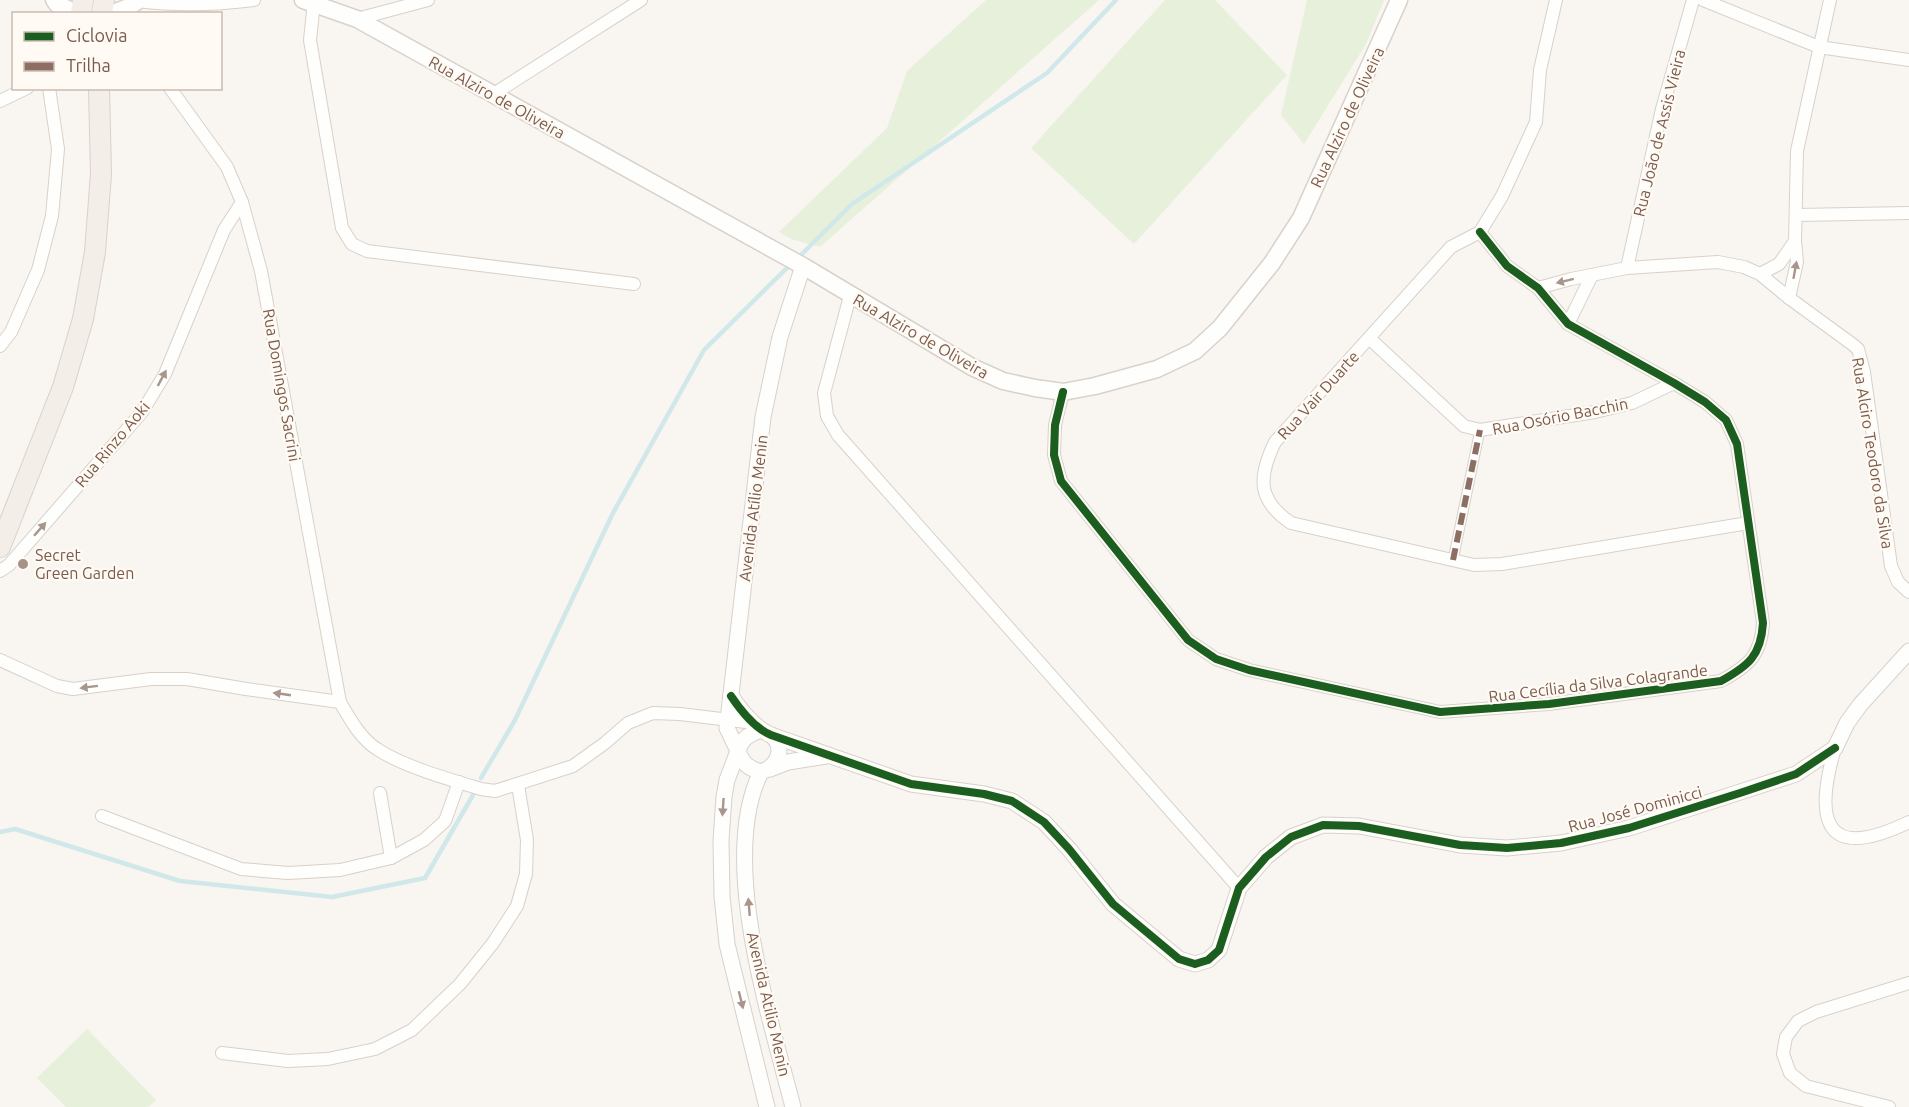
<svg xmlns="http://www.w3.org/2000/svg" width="1909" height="1107" viewBox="0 0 1909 1107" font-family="Ubuntu,sans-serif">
<rect width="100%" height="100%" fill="#f9f5f0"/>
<g fill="#e7f0db">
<polygon points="986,0 1099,0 820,247 791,239 779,232 887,128 907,71"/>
<polygon points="1165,0 1215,0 1287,75 1134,244 1031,148"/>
<polygon points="1307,0 1384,0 1366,44 1304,144 1281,115"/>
<polygon points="87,1029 156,1100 148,1107 66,1107 37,1078"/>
</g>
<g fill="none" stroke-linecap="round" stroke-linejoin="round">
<g stroke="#d0e8ea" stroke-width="4.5">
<polyline points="798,258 852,204 1047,73 1116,0"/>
<polyline points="481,778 515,720 613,513 704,350 792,263"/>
<polyline points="0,832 15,829 180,881 332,897 425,878 473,795"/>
</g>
<defs>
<polyline id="pedestrian" points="1453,560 1480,430"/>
<g id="minor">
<path d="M1556 0 1540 70 1536 122 1502 196 1480 232 1451 247 1275 442C1258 477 1257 500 1291 523L1474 565 1502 564 1748 523"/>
<polyline points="1703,0 1819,47 1909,60"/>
<path d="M138 1C178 6 214 5 254 0"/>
<polyline points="314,2 310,40 342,228 352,244 367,251 634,284"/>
<polyline points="357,19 428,0"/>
<path d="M170 88 227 167 242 202 261 271 340 702C350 719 360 738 377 749 402 766 451 780 481 789L495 791 573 766 605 743 628 723 653 713 680 714 754 723"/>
<polyline points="492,95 641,0"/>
<polyline points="0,101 27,88"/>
<polyline points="1796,215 1909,213"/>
<polyline points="1627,268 1662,109 1693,0"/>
<polyline points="1760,274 1779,264 1795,241"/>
<polyline points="1538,288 1571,279 1627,268 1718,262 1744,267 1760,274 1789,298 1852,344 1858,349 1864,372 1891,566 1898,582 1909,592"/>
<polyline points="850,296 824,393 827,416 838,435 1239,888"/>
<polyline points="1789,298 1797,262 1795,241 1797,151 1830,0"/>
<polyline points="1568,324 1592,275"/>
<polyline points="1369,338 1464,426 1480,430 1595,412 1632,403 1674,383"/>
<polyline points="0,346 11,332 38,270 52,216 58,149 49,88"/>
<path d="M1063 392 1055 425 1054 455 1061 481 1188 640 1216 659 1249 670 1440 712 1549 704 1721 681C1748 666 1761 656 1763 623L1737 444 1726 420 1705 402 1674 383 1568 324 1538 288 1507 266 1480 232"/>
<polyline points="0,571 9,565 142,412 165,374 224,230 242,202"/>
<polyline points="0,660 57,686 73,689 151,679 187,679 246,689 340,702"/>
<path d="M1835 748C1813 824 1826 862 1909 822"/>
<polyline points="380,793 391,858"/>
<polyline points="102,816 241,869 288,873 340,870 391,858 424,840 445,821 459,782"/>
<polyline points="222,1053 288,1061 328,1059 375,1049 412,1030 460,984 493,943 517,906 526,874 527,840 518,785"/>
<polyline points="1889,1107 1806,1086 1790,1073 1783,1054 1786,1037 1798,1021 1816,1012 1909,983"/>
</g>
<g id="tertiary">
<path d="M731 696C741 711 754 728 771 735L911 784 984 794 1012 801 1044 822 1069 849 1113 904 1179 959 1195 964 1208 960 1219 950 1239 888 1266 857 1291 837 1323 825 1359 826 1460 845 1507 848 1561 843 1629 828 1796 774 1835 748 1847 723 1860 705 1909 651"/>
<path d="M761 730C748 735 742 738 738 751 743 764 748 768 761 772"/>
<path d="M771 735C786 747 778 766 761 772 718 858 770 1017 793 1107"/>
<polyline points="770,769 788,762 826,756"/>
<polyline points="767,1107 727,944 722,896 721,840 724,797 727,780 738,751 727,728 728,720 763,417 780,337 803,266"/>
</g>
<g id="secondary">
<polyline points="54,0 57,4 78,14"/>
<polyline points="303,0 357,19 803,266 972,367 1003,381 1035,388 1063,392 1095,386 1157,369 1195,351 1220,328 1272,263 1301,218 1399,0"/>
<polyline points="110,14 129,7 139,0"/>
</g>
<g id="primary">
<polyline points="81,14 83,0"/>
<polyline points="102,14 104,0"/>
<polyline points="0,547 63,387 83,319 95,252 101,174 99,88"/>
</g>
</defs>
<use href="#pedestrian" stroke="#d7d1cb" stroke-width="11"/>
<use href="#minor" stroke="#d7d1cb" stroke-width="14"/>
<use href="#tertiary" stroke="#d7d1cb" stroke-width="17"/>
<use href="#secondary" stroke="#d9d2cb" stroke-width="19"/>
<use href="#primary" stroke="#dad1cc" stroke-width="22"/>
<use href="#pedestrian" stroke="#fefefd" stroke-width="9"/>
<use href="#minor" stroke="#fefefd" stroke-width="12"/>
<use href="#tertiary" stroke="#fefefd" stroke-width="15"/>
<use href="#secondary" stroke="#fefefd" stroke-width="16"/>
<use href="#primary" stroke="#f3eee8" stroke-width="20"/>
<polyline stroke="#8d6e63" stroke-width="6" stroke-dasharray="12 6" stroke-linecap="butt" points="1453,560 1480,430"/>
<defs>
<g id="cycleway">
<path d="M1063 392 1055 425 1054 455 1061 481 1188 640 1216 659 1249 670 1440 712 1549 704 1721 681C1748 666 1761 656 1763 623L1737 444 1726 420 1705 402 1674 383 1568 324 1538 288 1507 266 1480 232"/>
<path d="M731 696C741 711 754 728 771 735L911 784 984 794 1012 801 1044 822 1069 849 1113 904 1179 959 1195 964 1208 960 1219 950 1239 888 1266 857 1291 837 1323 825 1359 826 1460 845 1507 848 1561 843 1629 828 1740 793 1796 774 1835 748"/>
</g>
</defs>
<use href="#cycleway" stroke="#fffaf3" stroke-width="11"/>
<use href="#cycleway" stroke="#1b5e20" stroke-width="8"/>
</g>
<defs><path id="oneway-solid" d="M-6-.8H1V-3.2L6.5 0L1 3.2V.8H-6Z" transform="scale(1.5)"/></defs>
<g fill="#a8958b">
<use href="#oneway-solid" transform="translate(1795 270) rotate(-80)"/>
<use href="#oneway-solid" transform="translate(1565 281) rotate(166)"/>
<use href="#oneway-solid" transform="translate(162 378) rotate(-62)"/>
<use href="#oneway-solid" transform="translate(40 529) rotate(-49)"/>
<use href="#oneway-solid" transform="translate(89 687) rotate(173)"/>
<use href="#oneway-solid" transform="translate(282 694) rotate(-172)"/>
<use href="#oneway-solid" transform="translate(723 807) rotate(94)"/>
<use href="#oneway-solid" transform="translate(749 907) rotate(-95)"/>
<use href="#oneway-solid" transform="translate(741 1000) rotate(76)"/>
</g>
<circle fill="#a69286" stroke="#fffaf3" stroke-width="2" cx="23" cy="564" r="6"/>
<g text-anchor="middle" stroke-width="4.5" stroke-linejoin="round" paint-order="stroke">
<g font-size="16" fill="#7a5c4d" stroke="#fffaf3">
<text transform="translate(497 97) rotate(29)" y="6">Rua Alziro de Oliveira</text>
<text transform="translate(1347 117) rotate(-65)" y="6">Rua Alziro de Oliveira</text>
<text transform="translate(1659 133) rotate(-76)" y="6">Rua João de Assis Vieira</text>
<text transform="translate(921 336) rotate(30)" y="6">Rua Alziro de Oliveira</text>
<text transform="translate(282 385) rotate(80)" y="6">Rua Domingos Sacrini</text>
<text transform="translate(1318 395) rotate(-48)" y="6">Rua Vair Duarte</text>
<text transform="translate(1560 416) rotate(-11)" y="6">Rua Osório Bacchin</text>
<text transform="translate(112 444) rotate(-50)" y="6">Rua Rinzo Aoki</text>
<text transform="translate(1873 453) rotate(81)" y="6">Rua Alciro Teodoro da Silva</text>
<text transform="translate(753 508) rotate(-83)" y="6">Avenida Atílio Menin</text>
<text transform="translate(1598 683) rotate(-7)" y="6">Rua Cecília da Silva Colagrande</text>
<text transform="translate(1635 809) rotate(-15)" y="6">Rua José Dominicci</text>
<text transform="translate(769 1004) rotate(77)" y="6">Avenida Atilio Menin</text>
</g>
<g font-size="16" fill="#7a5c4d" stroke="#fffaf3" text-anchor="start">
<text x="35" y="561">Secret<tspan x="35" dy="18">Green Garden</tspan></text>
</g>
</g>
<rect x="12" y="12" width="210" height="78" fill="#fffaf3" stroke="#cabbb1" stroke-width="1.5"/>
<rect x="24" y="32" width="30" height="9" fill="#1b5e20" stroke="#cabbb1" stroke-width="1.5"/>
<text x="66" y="42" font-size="18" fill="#7a5c4d">Ciclovia</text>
<rect x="24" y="62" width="30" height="9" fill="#8d6e63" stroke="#cabbb1" stroke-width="1.5"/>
<text x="66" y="72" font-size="18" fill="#7a5c4d">Trilha</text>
</svg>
